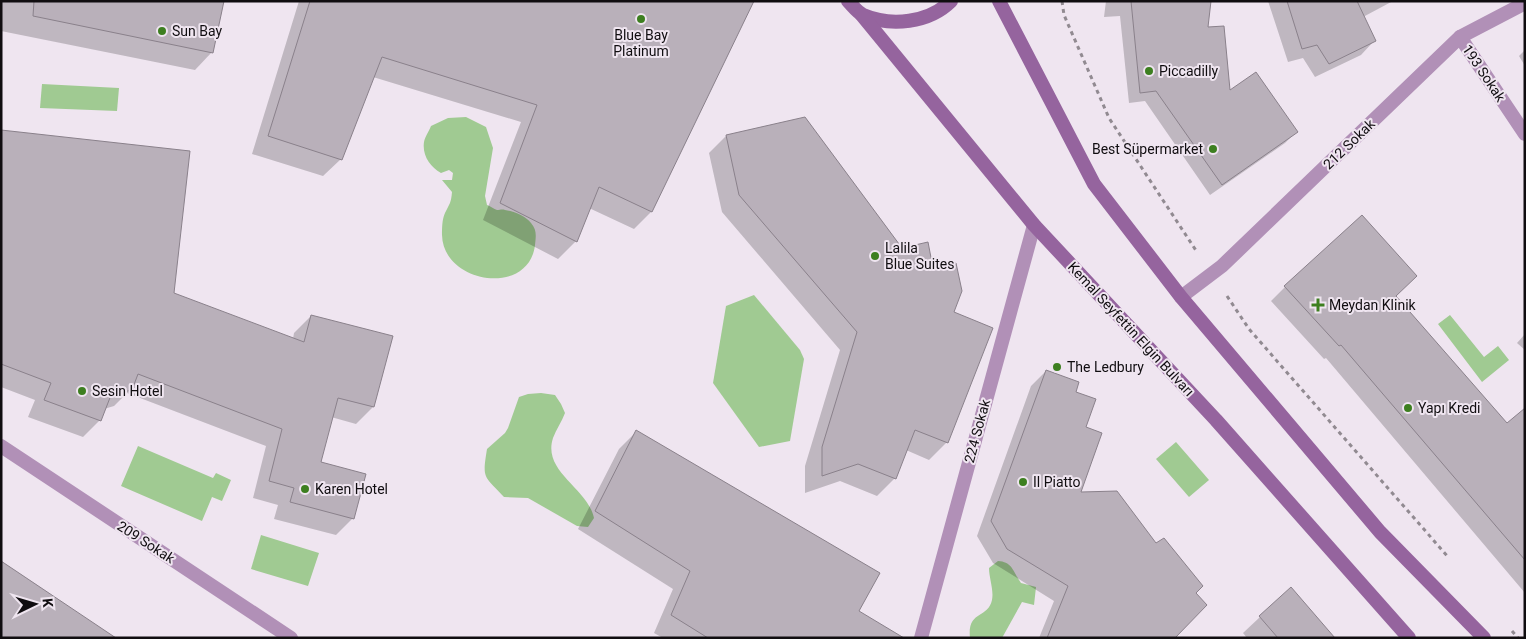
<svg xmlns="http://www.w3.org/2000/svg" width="1526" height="639" viewBox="0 0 1526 639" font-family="Roboto,sans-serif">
<rect width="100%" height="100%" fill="#efe5f0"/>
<g fill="#a0ca92">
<polygon points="42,84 119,88 117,111 40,108"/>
<path d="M466 117 486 127 493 148 485 196 487 205C490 206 494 209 497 210 500 210 502 209 505 210 513 211 526 216 531 223 537 230 536 236 535 245 529 297 443 284 442 235 442 229 442 219 445 213 450 203 451 203 452 192L442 180H452L453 173 449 170 441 173C430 167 422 155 424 142 425 137 429 131 431 126L448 118Z"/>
<polygon points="754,295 800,350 804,359 790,441 759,447 713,383 726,306"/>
<polygon points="1450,315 1484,357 1498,346 1509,360 1482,382 1438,324"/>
<path d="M541 393 555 395 561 404 565 413C562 421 556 430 553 438 542 472 588 488 594 518L588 527 577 526 528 498 504 497C484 475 482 480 487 449L505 433 508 428 519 397 528 394Z"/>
<polygon points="1176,442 1209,480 1189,497 1156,459"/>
<polygon points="138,446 213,478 216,473 231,480 222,501 212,497 202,521 121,486"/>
<polygon points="261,535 319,553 308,586 251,569"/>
<path d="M998 561C1013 562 1013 572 1021 583L1036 587 1034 605 1022 602 1002 638H970C967 610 988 619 992 600 994 590 989 578 989 568Z"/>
</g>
<g fill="#0003">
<polygon points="1,1 222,1 212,52 195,70 1,31"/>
<polygon points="299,1 743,1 751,4 651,212 634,229 589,208 576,241 558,259 483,220 521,122 373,77 341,159 323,176 252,154"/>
<polygon points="1106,1 1210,1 1207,28 1229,92 1296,132 1285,143 1210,195 1145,101 1129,103 1120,16 1104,17"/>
<polygon points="1268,1 1393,1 1363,17 1374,41 1361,55 1315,77 1303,58 1288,62"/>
<polygon points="1525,50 1525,66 1519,56"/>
<polygon points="1,131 173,294 293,339 294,333 311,316 373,407 356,424 331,417 320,463 353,518 336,535 274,519 278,505 253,498 266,446 127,393 114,406 104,409 100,420 83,437 28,417 35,400 1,387"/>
<polygon points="726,136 932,270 952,313 947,442 929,460 906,450 895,478 877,496 840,481 805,493 805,466 840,350 722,212 709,153"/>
<polygon points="1285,287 1394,296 1507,425 1525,436 1525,593 1326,358 1324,359 1271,301"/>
<polygon points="1525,334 1525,350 1517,343"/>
<polygon points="1046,371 1074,392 1085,428 1079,494 1195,593 1173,638 1039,638 1054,601 993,563 977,536 1031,386"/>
<polygon points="636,432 857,612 865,638 663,638 654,633 673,589 578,529 619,449"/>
<polygon points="1260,617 1334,638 1247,638 1243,633"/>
</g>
<g fill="#b9b0ba" stroke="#8a818b">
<polygon points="34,1 224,1 213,53 33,16"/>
<polygon points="310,1 754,1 652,212 599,187 577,242 500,203 537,105 382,57 342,160 268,136"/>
<polygon points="1131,1 1211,1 1208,27 1224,26 1230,90 1256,72 1298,132 1222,185 1156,91 1140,93"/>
<polygon points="1287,1 1357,1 1376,41 1329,64 1317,45 1302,49"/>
<polygon points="805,117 902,248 928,242 933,268 956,263 962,291 954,312 993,328 948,443 915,430 896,479 858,464 822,476 822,447 857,332 739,195 726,135"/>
<polygon points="1,130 190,151 174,293 304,342 311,315 393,336 374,407 338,398 321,462 366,474 354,519 290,502 294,488 269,481 282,429 138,374 132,390 111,395 101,421 44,400 51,383 1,364"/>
<polygon points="1362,215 1417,276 1396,296 1507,423 1525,408 1525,560 1341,345 1339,346 1284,286"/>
<polygon points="1046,370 1079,382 1076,392 1096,399 1086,427 1102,433 1081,492 1117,491 1156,543 1164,538 1203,586 1196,593 1207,605 1175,638 1047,638 1068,586 1007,549 991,521"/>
<polygon points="636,430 880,573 859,611 904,638 708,638 671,615 690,571 595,511"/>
<polygon points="1,561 116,638 1,638"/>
<polygon points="1291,587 1335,638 1278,638 1259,616"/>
</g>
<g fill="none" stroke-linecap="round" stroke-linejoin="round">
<g stroke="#918a91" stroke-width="3" stroke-dasharray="4 4" stroke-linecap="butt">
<polyline points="1062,1 1064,15 1109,118 1197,252"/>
<polyline points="1227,296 1249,329 1449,558"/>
<polyline points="1512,631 1518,638"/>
</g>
<g stroke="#b190b7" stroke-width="14">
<polyline points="1460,37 1525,134"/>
<polyline points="1181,297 1222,266 1460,37 1525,3"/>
<polyline points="1,446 291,638"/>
<polyline points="921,638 1034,225"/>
</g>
<g stroke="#95649e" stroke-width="14">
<path d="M848 1C853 6 857 12 863 15 891 27 929 23 951 1"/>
<polyline points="999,1 1094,184 1181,297 1380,532 1484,638"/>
<polyline points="861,14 1034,225 1216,420 1409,638"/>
</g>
</g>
<g fill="#3d7f20" stroke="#efe5f0" stroke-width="2">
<circle cx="641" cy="19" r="5"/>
<circle cx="162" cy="31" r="5"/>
<circle cx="1149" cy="71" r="5"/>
<circle cx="1213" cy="149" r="5"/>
<circle cx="875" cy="256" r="5"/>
<path d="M1315.5 297.5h5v5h5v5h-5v5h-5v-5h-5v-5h5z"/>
<circle cx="1057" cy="367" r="5"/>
<circle cx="82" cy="391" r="5"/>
<circle cx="1408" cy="408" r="5"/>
<circle cx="1023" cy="482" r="5"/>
<circle cx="305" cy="489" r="5"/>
</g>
<g text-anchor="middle" stroke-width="4" stroke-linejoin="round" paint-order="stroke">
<g font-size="14" fill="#100d10" stroke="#efe5f0" text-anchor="start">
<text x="172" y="36">Sun Bay</text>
<text x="641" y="40" text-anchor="middle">Blue Bay<tspan x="641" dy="16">Platinum</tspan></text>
<text x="1159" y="76">Piccadilly</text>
<text x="1203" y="154" text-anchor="end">Best Süpermarket</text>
<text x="885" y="253">Lalila<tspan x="885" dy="16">Blue Suites</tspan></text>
<text x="1329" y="310">Meydan Klinik</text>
<text x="1067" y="372">The Ledbury</text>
<text x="92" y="396">Sesin Hotel</text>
<text x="1418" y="413">Yapı Kredi</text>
<text x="1033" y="487">Il Piatto</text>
<text x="315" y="494">Karen Hotel</text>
</g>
<g font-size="14" fill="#100d10" stroke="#efe5f0">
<text transform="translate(1484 73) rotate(56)" y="5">193 Sokak</text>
<text transform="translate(1349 144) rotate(-44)" y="5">212 Sokak</text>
<text transform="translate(1131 329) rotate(47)" y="5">Kemal Seyfettin Elgin Bulvarı</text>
<text transform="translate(977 431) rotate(-75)" y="5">224 Sokak</text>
<text transform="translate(146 542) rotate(33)" y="5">209 Sokak</text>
</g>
</g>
<rect width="1526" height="639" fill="none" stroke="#100d10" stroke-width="5"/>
<g transform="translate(35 604) rotate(85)" stroke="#efe5f0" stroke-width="4" paint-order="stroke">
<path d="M0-4L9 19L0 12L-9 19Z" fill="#100d10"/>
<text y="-8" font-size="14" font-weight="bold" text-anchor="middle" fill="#100d10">K</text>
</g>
</svg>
